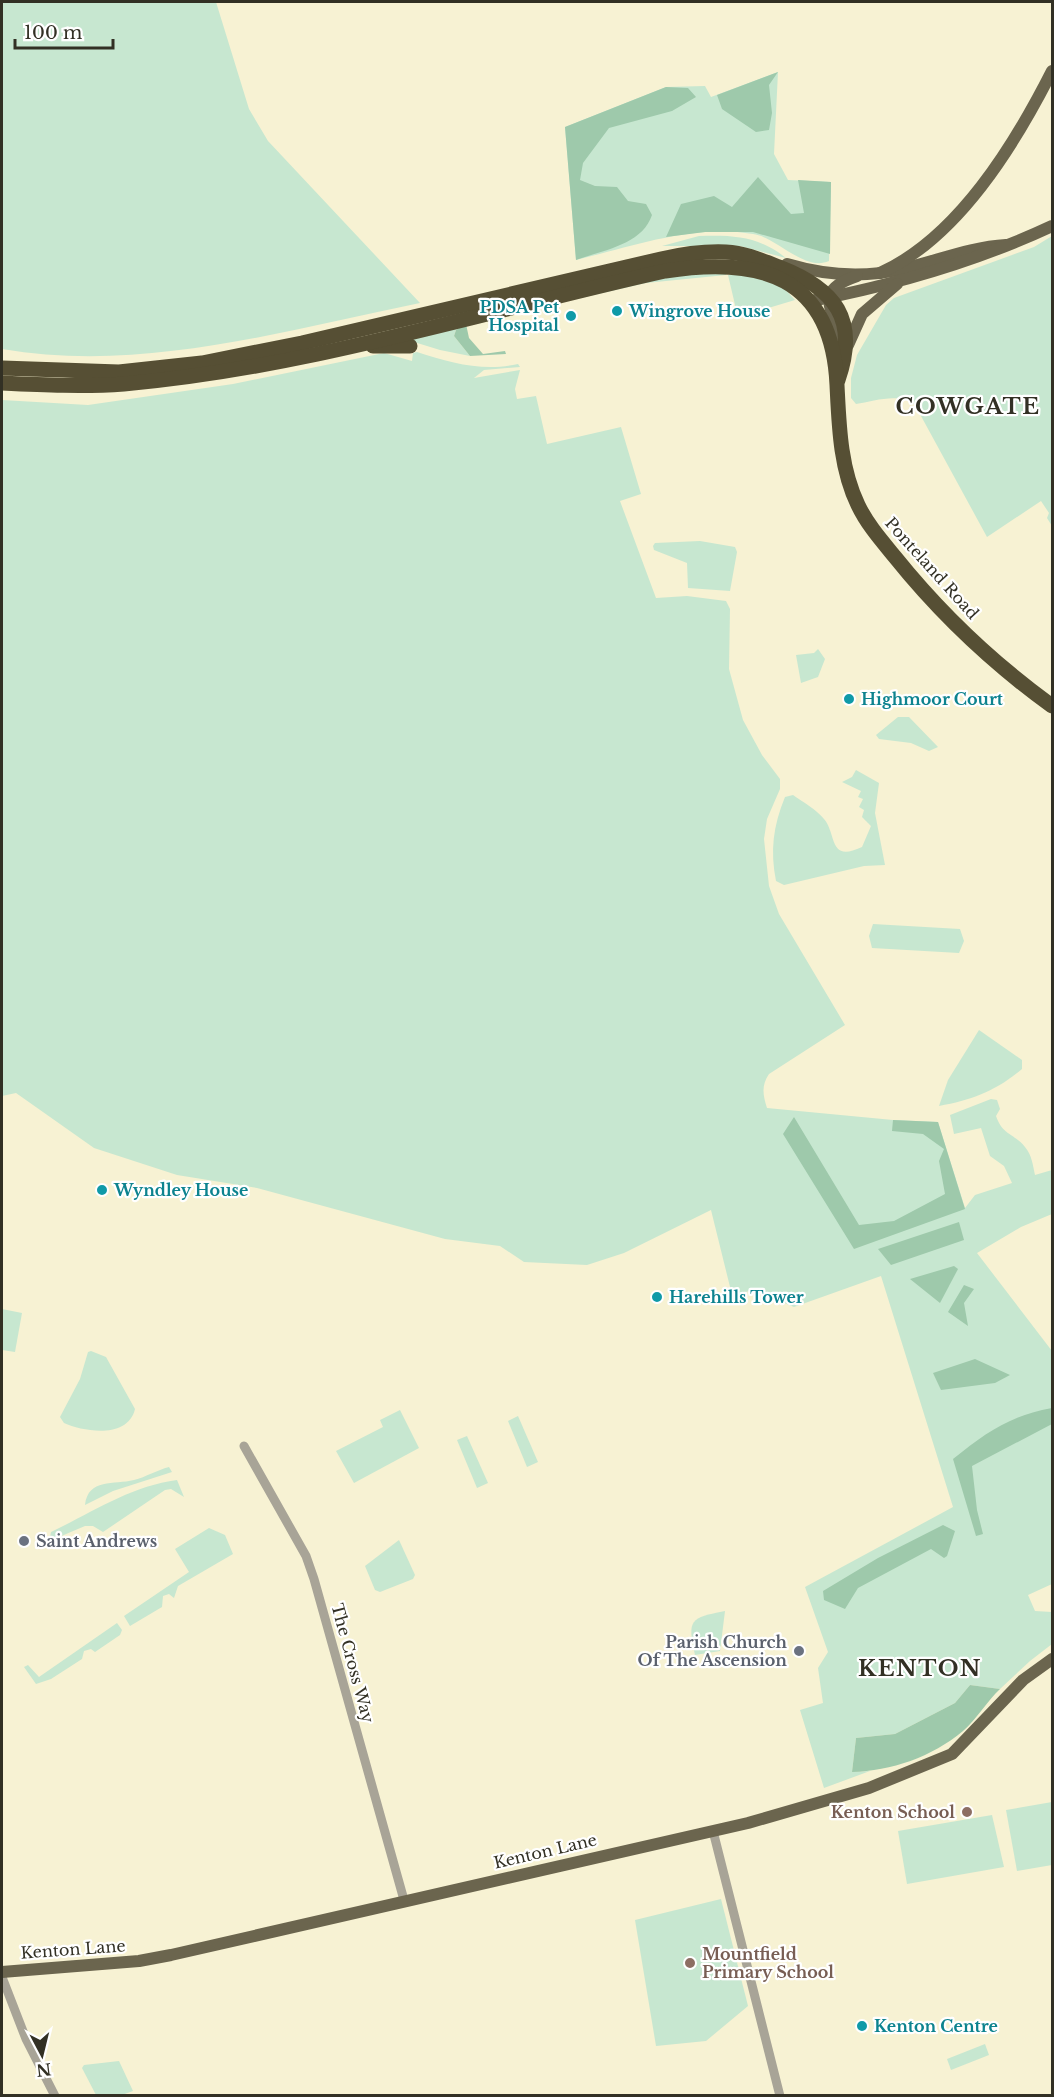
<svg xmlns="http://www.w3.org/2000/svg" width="1054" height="2097" viewBox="0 0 1054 2097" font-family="'Libre Baskerville',serif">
<rect width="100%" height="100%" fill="#f7f2d3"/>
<g fill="#c7e7d0">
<path d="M2 2H216L249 109 268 141 420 303C283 331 142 373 2 349Z"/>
<path d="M778 72 774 154 788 180 831 182 829 261C804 272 777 237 753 234 694 224 633 246 576 260L565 127 666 87 705 86 711 97Z"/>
<path d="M699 236C734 235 758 236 786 258L740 246H662Z"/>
<path d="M1052 236V526L1047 518 1049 513 1041 501 987 537 915 405C900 392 874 401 856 404L851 398V378L857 355 886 305 894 298 1034 247Z"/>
<polygon points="707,270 726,272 726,275 646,283 466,324 456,330 454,336 470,356 440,350 401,338 666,275"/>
<polygon points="745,274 781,285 795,300 765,309 760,306 736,309 728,275"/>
<path d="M417 352C451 363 483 372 518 364L520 367 484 370 474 378 520 370 515 389 517 399 536 396 547 444 621 427 641 494 620 501 656 598 687 596 726 601 730 609 729 669 743 720 762 755 780 779V789L767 819 764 839 769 886 779 914 845 1025 769 1074C761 1086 763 1095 767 1108L893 1120 938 1122 965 1208 975 1195 1012 1183 1004 1166 990 1156 981 1128 954 1134 950 1115 991 1099 997 1100 1000 1109 996 1116C1003 1136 1014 1133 1025 1147 1032 1155 1033 1166 1035 1175L1052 1170V1214L1021 1227 977 1253 1052 1351V1584L1028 1595 1035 1611 1052 1612V1644L1030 1661 1000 1689 970 1685 955 1703 895 1734 856 1738 852 1772 870 1771 824 1788 800 1710 823 1703 818 1668 828 1652 805 1587 953 1507 881 1276 794 1307 754 1290 732 1295 711 1210 624 1253 587 1265 524 1262 500 1246 445 1239 257 1188 177 1175 94 1148 16 1093 2 1096V400L88 405 233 384 384 353 412 361 413 353Z"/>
<polygon points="700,541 735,547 737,552 730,591 688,588 687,563 654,550 653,546 655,543"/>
<polygon points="818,649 825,659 818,677 801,683 796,655 814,653"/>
<polygon points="898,717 909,717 938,747 929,751 911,743 879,739 876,735"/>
<path d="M856 770 879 783 875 813 885 865 864 866 784 885 776 881C770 851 773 826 785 797L793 795C803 802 817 810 824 819 837 834 828 863 862 847L871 826 862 817 864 810 859 807 863 799 858 797 861 791 842 782 852 777Z"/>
<polygon points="873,924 960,929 964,941 959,953 872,948 869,936"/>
<path d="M979 1030 1022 1060V1069C996 1091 972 1100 939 1106L948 1080Z"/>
<polygon points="2,1309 22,1313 15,1352 2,1350"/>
<path d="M91 1351 106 1357 135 1409C128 1439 84 1432 64 1423L60 1417 80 1379 88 1352Z"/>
<polygon points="400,1410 419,1448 354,1483 336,1451 383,1427 380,1420"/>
<polygon points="518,1416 538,1462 527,1467 508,1421"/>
<polygon points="467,1436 488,1483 477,1488 457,1440"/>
<path d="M169 1467 172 1472 113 1491 85 1505C88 1478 114 1485 134 1480 146 1477 157 1470 169 1467Z"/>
<path d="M177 1480 184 1497 171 1489 165 1490 103 1532 93 1526H85L52 1540 50 1537 51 1532C93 1512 131 1486 177 1480Z"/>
<polygon points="209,1528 225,1535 233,1554 178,1586 174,1598 169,1594 163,1596 162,1607 130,1626 124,1616 189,1572 175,1549"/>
<polygon points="399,1540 415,1575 413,1579 380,1592 375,1590 365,1566"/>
<path d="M725 1611 720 1651 695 1655C687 1619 690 1618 725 1611Z"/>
<polygon points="117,1623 122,1630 120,1635 95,1652 91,1649 84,1651 82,1659 51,1679 36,1684 24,1667 28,1665 39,1677"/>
<polygon points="1052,1802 1052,1865 1017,1871 1006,1810"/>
<polygon points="992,1815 1004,1867 907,1884 898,1831"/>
<polygon points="721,1899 748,2006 706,2041 656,2046 635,1920"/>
<polygon points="985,2044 989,2055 951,2070 947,2059"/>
<polygon points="119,2061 133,2091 122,2095 96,2095 82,2068 84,2065"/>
</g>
<g fill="#9ec9ab">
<polygon points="778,72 769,85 772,113 769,130 756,132 722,109 717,95"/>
<path d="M666 87 688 88 696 97 672 111 609 128 583 163 580 180 595 186 617 187 628 201 646 204 652 215C642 245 603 250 576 260L565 127Z"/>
<polygon points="758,177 791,214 804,213 798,180 831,182 830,254 753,232 705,232 666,237 681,204 714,196 732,207"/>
<polygon points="466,324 469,338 483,354 505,351 506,354 470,356 454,336 456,330"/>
<polygon points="794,1117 859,1225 894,1221 945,1194 939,1161 944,1149 923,1134 892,1131 893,1120 938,1122 965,1209 854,1249 783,1134"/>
<polygon points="959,1222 964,1240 891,1265 878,1249"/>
<polygon points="954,1266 958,1269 940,1303 910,1279"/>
<polygon points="964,1285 974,1289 964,1303 968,1326 948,1312"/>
<polygon points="975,1359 1010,1375 995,1383 941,1390 933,1373"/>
<path d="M1052 1408V1424L972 1466 977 1510 983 1534 976 1536 953 1459C987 1432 1009 1416 1052 1408Z"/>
<polygon points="943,1525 955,1531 947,1556 944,1558 931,1549 858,1588 845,1609 824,1600 823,1591 878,1558"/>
<path d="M970 1685 1000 1689C987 1701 977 1719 963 1731 932 1757 891 1771 852 1772L856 1738 895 1734 955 1703Z"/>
</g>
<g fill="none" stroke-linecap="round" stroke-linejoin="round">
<g stroke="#a8a497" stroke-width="9">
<polyline points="244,1446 306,1556 314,1579 404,1900"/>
<polyline points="713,1831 780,2096"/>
<polyline points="2,1977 26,2039 55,2096"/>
</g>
<g stroke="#6b654e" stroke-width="12">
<path d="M787 264C824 275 864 278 902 269 937 261 970 247 1006 245"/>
<path d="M880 273C958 238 1015 144 1052 71"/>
<path d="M811 301C894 285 975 262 1052 226"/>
<path d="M840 340C833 307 813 291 857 276"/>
<polyline points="848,345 862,314 897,284"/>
<polyline points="2,1972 139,1961 171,1955 748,1823 869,1788 952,1754 1023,1680 1052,1659"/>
</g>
<g stroke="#564f34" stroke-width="15">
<polyline points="373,346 410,346"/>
<path d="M2 368 119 372 202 363 302 343 661 259C683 254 704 251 726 252 745 253 761 260 779 267 836 289 859 320 838 380"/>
<path d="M2 383C42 385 84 387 124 384 307 368 485 311 665 271 760 256 832 276 837 385 839 425 840 468 858 505 867 524 881 540 895 557 940 613 994 664 1052 706"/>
</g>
</g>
<g fill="#0f9aa8" stroke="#fff" stroke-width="2">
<circle cx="617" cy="311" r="6"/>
<circle cx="571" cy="316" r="6"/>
<circle cx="849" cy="699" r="6"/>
<circle cx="102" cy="1190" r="6"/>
<circle cx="657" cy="1297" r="6"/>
<circle cx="862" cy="2026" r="6"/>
</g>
<g fill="#6b7280" stroke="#fff" stroke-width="2">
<circle cx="24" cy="1541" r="6"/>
<circle cx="799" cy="1651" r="6"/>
</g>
<g fill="#8d6e63" stroke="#fff" stroke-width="2">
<circle cx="967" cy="1812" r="6"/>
<circle cx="690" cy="1963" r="6"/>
</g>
<g text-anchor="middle" stroke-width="4.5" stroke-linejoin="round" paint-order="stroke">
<g font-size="16" font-weight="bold" fill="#0d838f" stroke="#fff" text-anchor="start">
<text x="559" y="313" text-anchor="end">PDSA Pet<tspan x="559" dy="18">Hospital</tspan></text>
<text x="629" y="317">Wingrove House</text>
<text x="861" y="705">Highmoor Court</text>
<text x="114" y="1196">Wyndley House</text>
<text x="669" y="1303">Harehills Tower</text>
<text x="874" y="2032">Kenton Centre</text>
</g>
<g font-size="16" fill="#323024" stroke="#fff">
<text transform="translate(932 568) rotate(48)" y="6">Ponteland Road</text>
<text transform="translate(353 1663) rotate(75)" y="6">The Cross Way</text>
<text transform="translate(545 1851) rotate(-13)" y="6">Kenton Lane</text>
<text transform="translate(73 1949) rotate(-4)" y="6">Kenton Lane</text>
</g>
<g font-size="16" font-weight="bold" fill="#5b616d" stroke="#fff" text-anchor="start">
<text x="36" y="1547">Saint Andrews</text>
<text x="787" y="1648" text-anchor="end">Parish Church<tspan x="787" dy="18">Of The Ascension</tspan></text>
</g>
<g font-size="16" font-weight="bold" fill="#785e54" stroke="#fff" text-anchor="end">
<text x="955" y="1818">Kenton School</text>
<text x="702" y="1960" text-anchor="start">Mountfield<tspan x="702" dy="18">Primary School</tspan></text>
</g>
<g font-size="22" font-weight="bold" letter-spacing="1.5" fill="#323024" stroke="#fff">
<text x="968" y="414">COWGATE</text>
<text x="920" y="1676">KENTON</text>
</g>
</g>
<rect width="1054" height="2097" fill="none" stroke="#323024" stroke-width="6"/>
<g transform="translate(42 2055) rotate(173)" stroke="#ffffff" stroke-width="4.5" paint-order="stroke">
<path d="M0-4.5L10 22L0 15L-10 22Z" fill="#323024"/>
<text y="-9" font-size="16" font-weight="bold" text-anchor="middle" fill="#323024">N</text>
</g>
<path d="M15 39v9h98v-9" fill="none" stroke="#323024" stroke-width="3"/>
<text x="24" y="39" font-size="18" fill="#323024" stroke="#ffffff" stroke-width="4.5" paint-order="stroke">100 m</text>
</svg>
